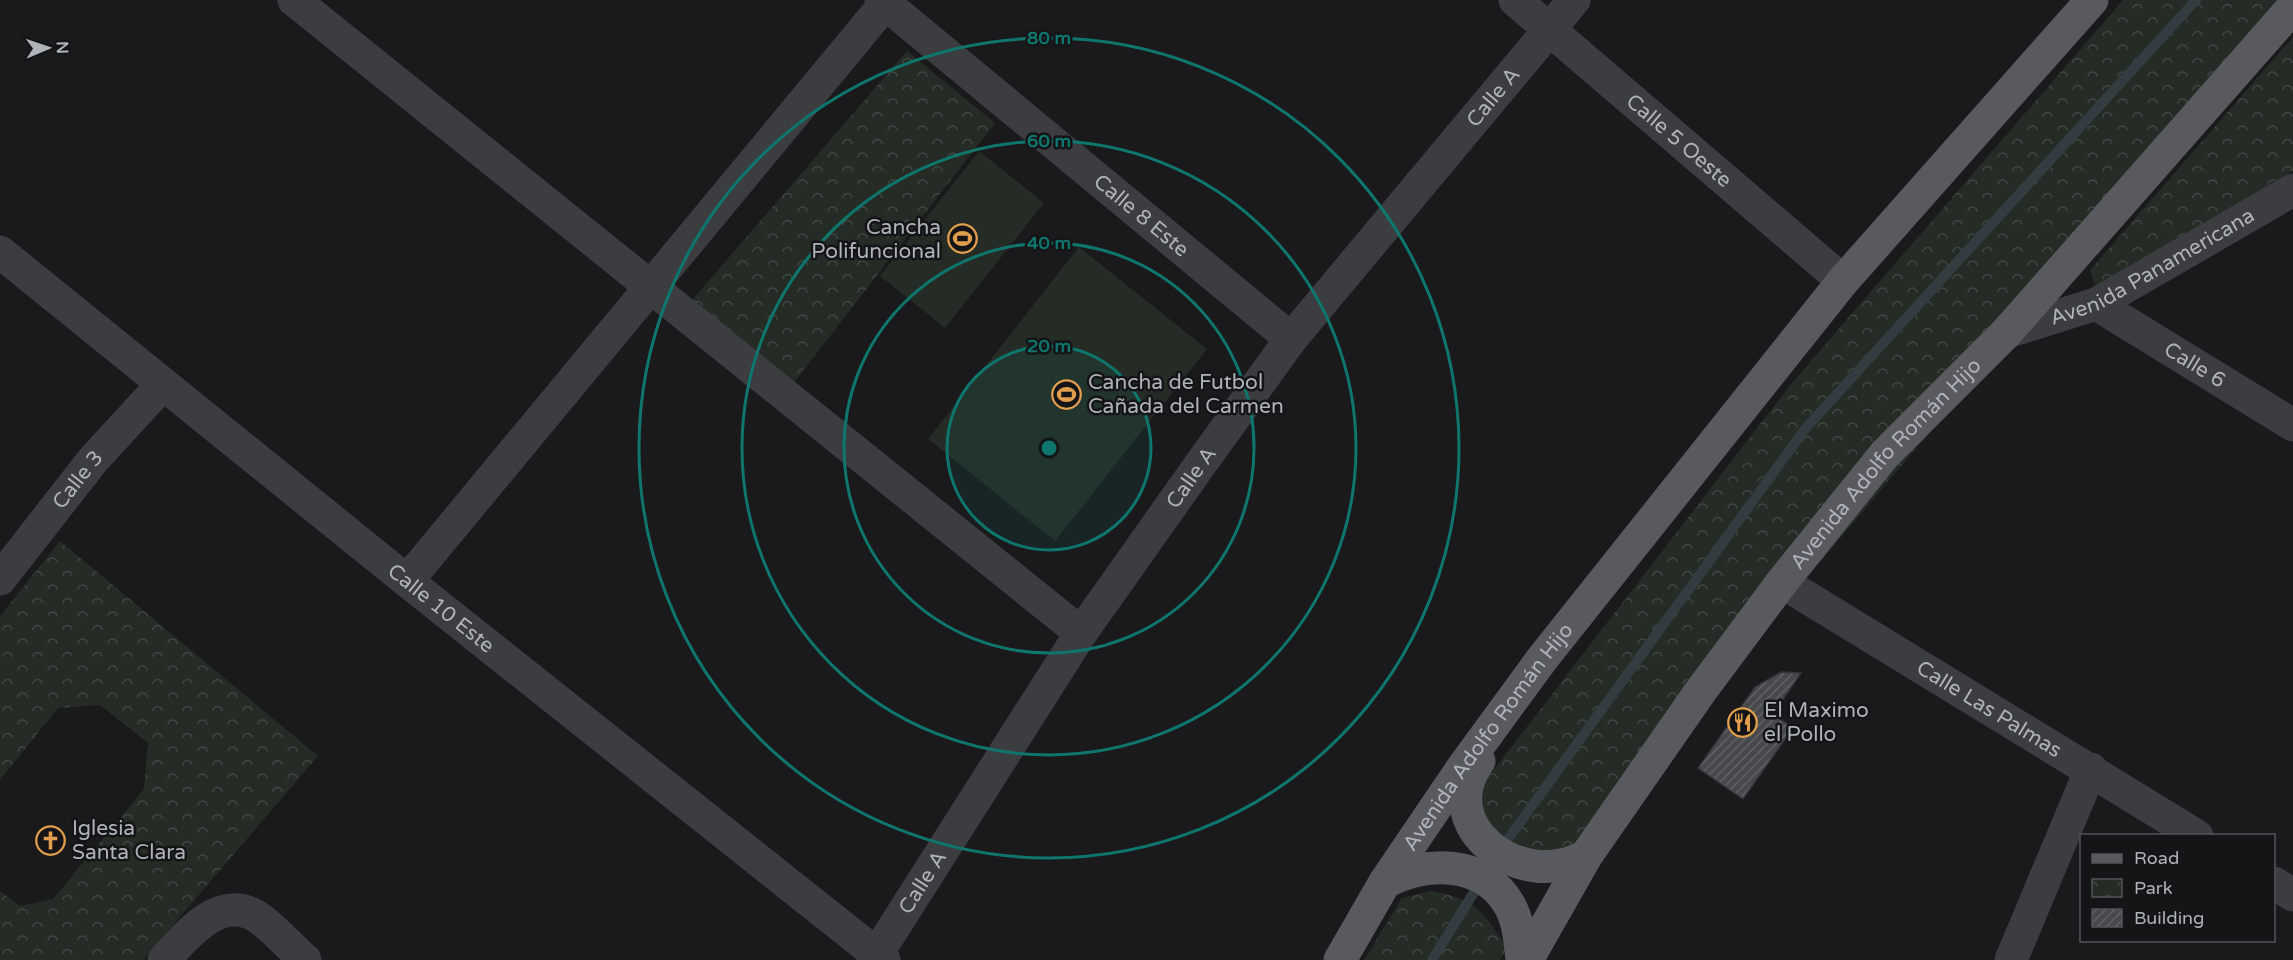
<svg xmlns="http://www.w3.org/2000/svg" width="2293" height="960" viewBox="0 0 2293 960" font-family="'Varela Round',sans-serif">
<defs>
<pattern id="park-crowns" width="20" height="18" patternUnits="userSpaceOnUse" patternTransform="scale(1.5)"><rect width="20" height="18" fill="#242c25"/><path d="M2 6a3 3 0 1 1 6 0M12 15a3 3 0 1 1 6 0" fill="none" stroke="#414843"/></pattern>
<pattern id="building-hatch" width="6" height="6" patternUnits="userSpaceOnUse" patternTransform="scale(1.5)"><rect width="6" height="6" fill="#47494c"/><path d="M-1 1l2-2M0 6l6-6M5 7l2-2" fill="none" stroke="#5f6164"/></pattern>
</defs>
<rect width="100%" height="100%" fill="#1a1a1c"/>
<g fill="#242c25">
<polygon points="979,151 1044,203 945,328 880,276"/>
<polygon points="1079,247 1207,349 1055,541 928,439"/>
</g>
<g fill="url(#park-crowns)">
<polygon points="2123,0 2293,0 2293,3 1567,861 1492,838 1482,802 1482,785 1791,384"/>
<polygon points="2293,37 2293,171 2095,286 2090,270"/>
<polygon points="907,51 995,123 789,389 687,306"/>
<polygon points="60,541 318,756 143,960 0,960 0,891 20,906 53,899 144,789 148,743 100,705 58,708 0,780 0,616"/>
<path d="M1430 891C1475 898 1483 911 1507 948L1500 960H1364L1402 898Z"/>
</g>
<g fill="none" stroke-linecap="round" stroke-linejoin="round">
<g stroke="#333c41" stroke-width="10">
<polyline points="1500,850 1805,429 2196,0"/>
<polyline points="1432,960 1481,881"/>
</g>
</g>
<polygon fill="url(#building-hatch)" stroke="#343538" stroke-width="1.5" points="1781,672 1801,673 1773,714 1793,728 1743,799 1698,768 1755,687"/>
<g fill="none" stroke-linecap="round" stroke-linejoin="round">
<g stroke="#3b3d41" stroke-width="33">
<polyline points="294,0 1081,633"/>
<path id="s1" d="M881 0 1291 339"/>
<path id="s2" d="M1515 0 1843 281"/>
<path id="s3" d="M0 252 407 581 884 960"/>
<path id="s4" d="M2096 304 2293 425"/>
<path id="s5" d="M2007 332 2096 304 2293 190"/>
<path id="s6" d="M0 579 93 460 162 385"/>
<polyline points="407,581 885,4"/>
<path id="s7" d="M1782 582 2197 836"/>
<polyline points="2274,883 2293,895"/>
<path d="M164 960C186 936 219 894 256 916 273 927 289 946 305 960"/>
<path id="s8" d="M873 960 1081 633 1202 462 1291 339 1574 0"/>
<polyline points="2011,960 2091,769"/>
</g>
<g stroke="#585a5f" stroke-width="33">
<path d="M1479 761C1432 825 1519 893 1586 856"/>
<path d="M1385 882C1426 861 1484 859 1510 906 1519 923 1520 941 1522 960"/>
<path id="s9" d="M1340 960 1385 882 1463 767 1542 659 1843 281 2092 0"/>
<path id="s10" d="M1527 960 1586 856 1700 692 1782 582 1885 454 2007 332 2293 7"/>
</g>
</g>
<circle cx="1049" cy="448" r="102" fill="#0f766e" fill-opacity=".12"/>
<g fill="none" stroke="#0f766e" stroke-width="3">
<circle cx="1049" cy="448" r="102"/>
<circle cx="1049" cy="448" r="205"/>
<circle cx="1049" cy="448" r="307"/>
<circle cx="1049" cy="448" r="410"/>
</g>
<defs>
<symbol id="stadium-ring" viewBox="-11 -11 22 22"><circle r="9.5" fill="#151517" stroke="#e19f4d" stroke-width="1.5"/><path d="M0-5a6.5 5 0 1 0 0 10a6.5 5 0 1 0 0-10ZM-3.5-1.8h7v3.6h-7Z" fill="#e19f4d"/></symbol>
<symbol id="restaurant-ring" viewBox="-11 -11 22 22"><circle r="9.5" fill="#151517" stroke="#e19f4d" stroke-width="1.5"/><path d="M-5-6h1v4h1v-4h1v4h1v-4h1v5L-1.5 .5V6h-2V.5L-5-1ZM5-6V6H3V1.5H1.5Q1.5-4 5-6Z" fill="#e19f4d"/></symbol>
<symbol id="church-ring" viewBox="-11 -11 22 22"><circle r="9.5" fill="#151517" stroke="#e19f4d" stroke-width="1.5"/><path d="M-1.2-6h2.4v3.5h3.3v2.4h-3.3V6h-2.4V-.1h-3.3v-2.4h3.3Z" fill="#e19f4d"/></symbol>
</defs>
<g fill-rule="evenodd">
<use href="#stadium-ring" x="946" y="222" width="33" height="33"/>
<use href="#stadium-ring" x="1050" y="378" width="33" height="33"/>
<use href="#restaurant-ring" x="1726" y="706" width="33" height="33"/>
<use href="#church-ring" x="34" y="824" width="33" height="33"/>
</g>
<g text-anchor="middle" stroke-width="5" stroke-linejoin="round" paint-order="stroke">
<g font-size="21" fill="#aeb3ba" stroke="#151517">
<text dy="7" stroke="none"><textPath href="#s8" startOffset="1064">Calle A</textPath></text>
<text dy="7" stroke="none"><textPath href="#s2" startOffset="216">Calle 5 Oeste</textPath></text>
<text dy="7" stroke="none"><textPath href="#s1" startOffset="338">Calle 8 Este</textPath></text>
<text dy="7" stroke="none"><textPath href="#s5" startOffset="160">Avenida Panamericana</textPath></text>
<text dy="7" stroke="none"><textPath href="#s4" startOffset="116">Calle 6</textPath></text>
<text dy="7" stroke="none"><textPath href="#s10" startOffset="614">Avenida Adolfo Román Hijo</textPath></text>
<text dy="7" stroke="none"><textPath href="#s8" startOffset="578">Calle A</textPath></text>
<text dy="7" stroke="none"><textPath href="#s6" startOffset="126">Calle 3</textPath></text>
<text dy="7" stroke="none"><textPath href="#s3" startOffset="567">Calle 10 Este</textPath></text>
<text dy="7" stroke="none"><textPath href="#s7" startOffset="243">Calle Las Palmas</textPath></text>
<text dy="7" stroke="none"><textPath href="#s9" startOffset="268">Avenida Adolfo Román Hijo</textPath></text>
<text dy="7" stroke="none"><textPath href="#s8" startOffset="92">Calle A</textPath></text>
</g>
<g font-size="21" fill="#aeb3ba" stroke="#151517" text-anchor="start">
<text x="941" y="234" text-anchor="end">Cancha<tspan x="941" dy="24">Polifuncional</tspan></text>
<text x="1088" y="389">Cancha de Futbol<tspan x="1088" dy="24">Cañada del Carmen</tspan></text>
<text x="1764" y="717">El Maximo<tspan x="1764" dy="24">el Pollo</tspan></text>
<text x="72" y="835">Iglesia<tspan x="72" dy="24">Santa Clara</tspan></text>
</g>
</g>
<circle cx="1049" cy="448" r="9" fill="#0f766e" stroke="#151517" stroke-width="3"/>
<g font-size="18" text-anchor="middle" font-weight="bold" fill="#0f766e" stroke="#151517" stroke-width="5" stroke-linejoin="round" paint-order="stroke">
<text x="1049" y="44">80 m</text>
<text x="1049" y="147">60 m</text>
<text x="1049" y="249">40 m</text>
<text x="1049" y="352">20 m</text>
</g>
<rect x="2080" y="834" width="195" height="108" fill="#151517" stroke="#525458" stroke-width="1.5"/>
<rect x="2092" y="854" width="30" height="9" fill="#585a5f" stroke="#525458" stroke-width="1.5"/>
<text x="2134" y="864" font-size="18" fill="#aeb3ba">Road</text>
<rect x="2092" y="879" width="30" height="18" fill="url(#park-crowns)" stroke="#525458" stroke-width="1.5"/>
<text x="2134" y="894" font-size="18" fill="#aeb3ba">Park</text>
<rect x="2092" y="909" width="30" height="18" fill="url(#building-hatch)" stroke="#525458" stroke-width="1.5"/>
<text x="2134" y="924" font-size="18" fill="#aeb3ba">Building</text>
<g transform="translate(48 48) rotate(88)" stroke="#151517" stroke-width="4.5" paint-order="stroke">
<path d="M0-4.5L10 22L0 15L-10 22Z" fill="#aeb3ba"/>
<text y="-9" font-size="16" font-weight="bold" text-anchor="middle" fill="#aeb3ba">N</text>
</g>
</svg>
